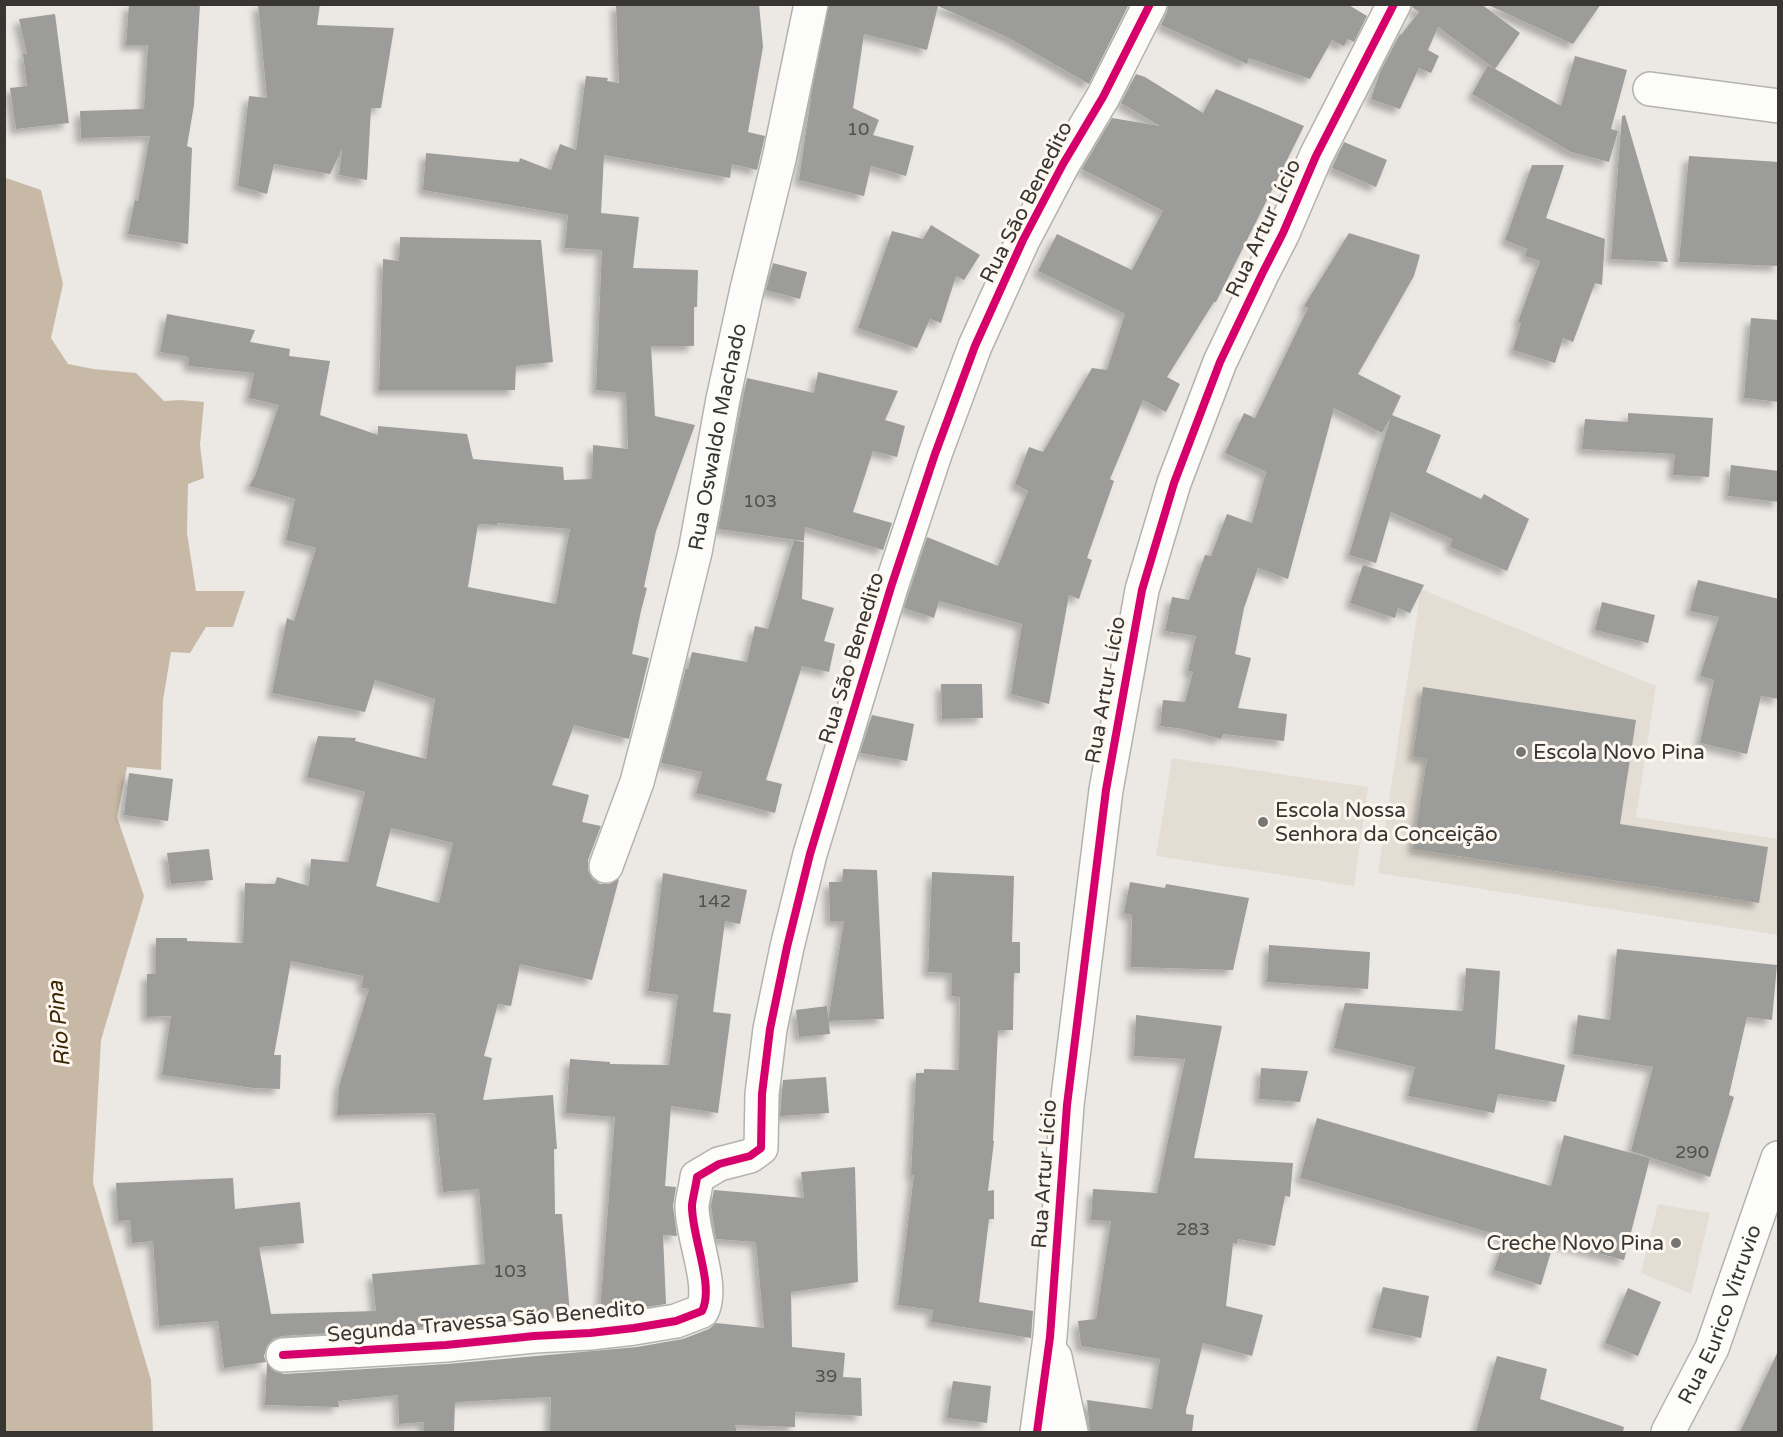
<svg xmlns="http://www.w3.org/2000/svg" width="1783" height="1437" viewBox="0 0 1783 1437" font-family="'Varela Round',sans-serif">
<defs>
<filter id="shadow"><feDropShadow dx="-5.5" dy="5.5" stdDeviation="3" flood-color="#0004"/></filter>
</defs>
<rect width="100%" height="100%" fill="#ece9e5"/>
<g fill="#e4ddd4">
<polygon points="1421,589 1656,686 1636,817 1778,839 1778,935 1378,873"/>
<polygon points="1172,758 1368,787 1354,886 1156,856"/>
<polygon points="1658,1204 1710,1213 1691,1294 1641,1273"/>
</g>
<polygon fill="#c8b9a6" points="5,172 6,178 41,190 63,284 51,338 68,364 93,369 136,373 164,401 180,400 204,402 200,445 204,478 188,484 187,533 196,591 245,591 233,627 206,627 190,653 171,652 163,700 161,770 127,767 117,817 144,896 101,1040 93,1183 151,1380 153,1432 5,1432"/>
<g fill="#9c9c9b" fill-rule="evenodd" filter="url(#shadow)">
<polygon points="129,4 200,4 194,105 187,146 192,148 188,244 128,234 135,200 138,201 150,136 81,138 80,111 144,109 148,45 126,45"/>
<polygon points="258,4 320,4 317,25 394,28 381,108 371,108 367,180 339,175 342,149 330,174 274,164 267,194 238,186 249,96 267,98"/>
<path d="M616 4H759L763 47 748 132 765 136 757 170 732 164 730 178 604 155 601 213 639 217 633 268 698 270 697 307H694V346H651L655 416 695 425 656 531 644 587 647 588 641 611 632 654 649 658 629 739 574 725 552 785 589 795 582 822 601 826 588 860V870L592 878 600 884H610L619 879 592 980 520 964 511 1006 498 1004 484 1056 492 1058 483 1100 553 1095 557 1149H554L555 1214H562L570 1315 532 1317 444 1326 282 1336 273 1339 267 1346 264 1356 266 1362 224 1368 218 1321 159 1326 153 1241 132 1243 130 1220 118 1221 116 1183 233 1178 235 1209 300 1202 304 1243 259 1247 271 1314 376 1311 372 1274 485 1264 479 1189 443 1192 435 1113 337 1115 339 1086 369 989 362 988 363 976 291 961 274 1055H281L280 1089 253 1088 162 1075 171 1016 147 1017V974H156V938H187V941L243 943 245 883 275 884 277 877 309 886 311 859 348 862 365 792 307 777 318 736 356 738 355 741 426 759 435 699 375 680 365 712 272 693 287 618 294 621 316 548 286 540 295 499 249 486 255 476 279 405 249 398 254 373 189 366V357L160 352 167 314 255 330 250 342 290 349 289 356 330 361 320 415 378 435V426L467 434 473 459 563 467 564 480 592 479 593 445 628 449 626 393 596 390 602 250 565 248 568 215 423 190 426 153 519 162 520 158 551 170 560 144 576 150 586 76 608 78 607 81 619 83ZM497 523 570 529 556 604 468 587 478 524 497 525ZM391 828 453 843 439 903 376 886Z"/>
<polygon points="829,4 1129,4 1089,84 1009,38 938,6 927,50 864,34 853,108 879,120 873,135 914,146 906,176 871,166 864,196 799,180 812,90"/>
<polygon points="1168,4 1347,4 1367,16 1354,42 1348,39 1344,46 1332,40 1310,79 1249,58 1247,64 1161,25 1167,12"/>
<polygon points="1413,4 1481,4 1520,33 1495,69 1438,27 1428,50 1439,56 1431,73 1419,68 1400,109 1371,99 1380,72 1400,34 1401,35 1419,12 1412,7"/>
<polygon points="1486,4 1601,4 1573,44"/>
<polygon points="55,14 69,123 16,129 10,88 27,86 23,54 27,54 19,19"/>
<polygon points="1575,56 1627,70 1611,129 1618,131 1609,162 1571,152 1472,94 1488,65 1561,106"/>
<polygon points="1136,74 1145,77 1203,113 1216,89 1304,126 1216,302 1214,302 1167,377 1180,384 1166,412 1143,400 1110,479 1114,481 1087,558 1092,560 1079,599 1069,595 1049,704 1011,694 1022,624 939,601 934,618 904,608 927,537 998,566 1028,491 1015,484 1029,447 1043,452 1092,368 1107,370 1125,314 1038,271 1057,234 1132,270 1163,211 1082,169 1112,118 1160,126 1121,103"/>
<polygon points="1625,115 1668,262 1611,259 1622,116"/>
<polygon points="1344,142 1387,160 1376,187 1332,168"/>
<polygon points="1689,156 1779,162 1779,266 1679,262"/>
<polygon points="1532,165 1564,165 1546,218 1605,239 1602,285 1595,283 1573,342 1563,338 1555,363 1513,350 1521,323 1518,322 1540,261 1525,256 1527,249 1505,240"/>
<polygon points="931,225 980,255 964,280 956,276 941,323 930,319 917,348 858,328 892,231 923,239"/>
<polygon points="1349,233 1420,255 1414,276 1358,374 1401,396 1392,415 1441,435 1426,472 1481,499 1484,494 1529,519 1507,571 1450,547 1452,539 1391,512 1376,563 1349,555 1390,419 1382,433 1334,408 1288,579 1258,568 1244,608 1235,654 1251,658 1238,708 1287,714 1284,741 1223,734 1221,739 1183,729 1160,726 1163,700 1185,702 1193,672 1188,671 1196,636 1165,631 1172,597 1189,600 1205,555 1211,556 1227,514 1252,523 1266,472 1225,453 1244,413 1255,418 1308,308 1304,306"/>
<polygon points="400,237 541,240 553,362 516,366 515,390 379,390 383,259 399,261"/>
<polygon points="773,263 807,272 800,299 766,290"/>
<polygon points="1751,318 1779,320 1779,402 1744,398"/>
<polygon points="818,372 898,391 885,420 905,426 897,457 873,451 853,512 892,523 883,550 805,527 804,541 718,529 747,378 814,393"/>
<polygon points="1628,413 1713,418 1709,477 1673,475 1675,454 1582,449 1585,419 1628,422"/>
<polygon points="1731,465 1779,471 1779,502 1728,496"/>
<polygon points="794,540 804,542 802,599 834,608 824,641 835,644 829,672 802,666 766,780 782,784 775,813 696,793 702,772 661,763 686,668 688,669 692,652 747,662 755,626 768,629"/>
<polygon points="1363,565 1424,585 1410,613 1398,608 1395,618 1350,603"/>
<polygon points="1698,580 1779,599 1779,699 1761,696 1747,754 1700,743 1714,680 1700,676 1719,617 1690,611"/>
<polygon points="1602,602 1655,615 1648,643 1595,630"/>
<polygon points="941,684 982,684 983,718 942,719"/>
<polygon points="1423,687 1636,720 1620,824 1768,847 1759,903 1413,849 1427,759 1413,756"/>
<polygon points="872,715 914,724 907,761 860,753"/>
<polygon points="129,773 173,779 168,821 124,815"/>
<polygon points="209,849 213,880 171,884 167,853"/>
<polygon points="843,869 877,870 884,1019 828,1021 844,921 830,921 829,882 842,882"/>
<polygon points="932,872 1014,876 1012,942 1020,942 1020,973 1014,973 1013,1030 998,1030 993,1141 994,1141 988,1191 994,1190 994,1219 989,1219 979,1302 1033,1311 1031,1338 931,1322 933,1310 898,1305 914,1175 911,1175 916,1073 924,1073 924,1069 959,1070 960,997 952,996 952,973 928,972"/>
<polygon points="663,873 747,890 740,924 725,921 713,1012 731,1014 718,1113 671,1106 665,1186 676,1187 673,1206 677,1236 663,1235 666,1304 600,1313 615,1117 566,1113 570,1059 610,1062 610,1064 669,1065 678,995 648,991"/>
<polygon points="1130,882 1165,888 1166,884 1249,898 1233,970 1131,967 1132,915 1124,913"/>
<polygon points="1269,945 1370,952 1368,989 1267,982"/>
<polygon points="1617,949 1777,965 1772,1020 1747,1017 1729,1095 1734,1097 1710,1177 1631,1151 1653,1067 1573,1054 1578,1015 1610,1020"/>
<polygon points="1466,968 1500,971 1495,1049 1565,1065 1556,1102 1498,1094 1494,1113 1408,1096 1415,1067 1334,1048 1345,1003 1463,1011"/>
<polygon points="827,1006 830,1034 799,1037 796,1010"/>
<polygon points="1136,1015 1222,1026 1194,1158 1293,1163 1290,1197 1285,1196 1275,1246 1238,1239 1237,1244 1233,1243 1226,1306 1263,1315 1252,1356 1203,1343 1186,1410 1186,1414 1194,1415 1192,1432 1090,1432 1087,1400 1152,1409 1160,1359 1081,1346 1078,1321 1096,1319 1111,1221 1091,1220 1093,1189 1157,1193 1185,1059 1134,1056"/>
<polygon points="1261,1068 1308,1071 1300,1102 1259,1099"/>
<polygon points="826,1077 829,1113 780,1116 783,1080"/>
<polygon points="1317,1118 1551,1186 1564,1135 1650,1158 1624,1260 1554,1242 1541,1285 1494,1270 1505,1237 1300,1178"/>
<polygon points="855,1167 858,1282 791,1292 792,1347 845,1353 843,1377 861,1378 862,1416 795,1412 795,1427 735,1425 737,1432 550,1432 551,1397 455,1402 454,1432 424,1432 424,1422 399,1424 398,1395 338,1401 339,1407 265,1405 267,1363 274,1371 284,1374 447,1364 637,1347 683,1339 709,1329 716,1323 764,1328 756,1242 716,1239 711,1206 714,1190 804,1198 801,1172"/>
<polygon points="1383,1287 1429,1296 1421,1338 1372,1328"/>
<polygon points="1628,1288 1661,1302 1638,1356 1605,1343"/>
<polygon points="1779,1349 1779,1432 1740,1432"/>
<polygon points="1497,1356 1547,1369 1540,1399 1624,1427 1623,1432 1476,1432"/>
<polygon points="953,1381 991,1386 987,1423 947,1418"/>
</g>
<g fill="none" stroke-linecap="round" stroke-linejoin="round">
<defs>
<g id="minor">
<polyline points="1650,89 1778,106"/>
<path id="s1" d="M606 866 637 782 658 702 695 552 723 399 747 289 779 159 811 4"/>
<path d="M283 1355 446 1345 534 1336 590 1333 634 1328 676 1321 702 1311C715 1286 691 1235 692 1205 693 1196 696 1186 697 1177L719 1164 750 1156 761 1148 762 1094 770 1029 787 947 810 854 891 587 935 454 975 346 1023 240 1063 164 1103 97 1150 4"/>
<polyline points="1055,1357 1071,1432"/>
<polyline points="1037,1432 1050,1337 1067,1105 1106,790 1142,590 1174,483 1220,362 1262,274 1283,233 1316,156 1394,4"/>
<path id="s2" d="M1668 1432 1712 1348 1778 1158"/>
</g>
</defs>
<use href="#minor" stroke="#b4b2af" stroke-width="36"/>
<use href="#minor" stroke="#fcfcfb" stroke-width="33"/>
<defs>
<g id="cycleway">
<path d="M283 1355 446 1345 534 1336 590 1333 634 1328 676 1321 702 1311C715 1286 691 1235 692 1205 693 1196 696 1186 697 1177L719 1164 750 1156 761 1148 762 1094 770 1029 787 947 810 854 891 587 935 454 975 346 1023 240 1063 164 1103 97 1150 4"/>
<polyline points="1037,1432 1050,1337 1067,1105 1106,790 1142,590 1174,483 1220,362 1262,274 1283,233 1316,156 1394,4"/>
</g>
</defs>
<use href="#cycleway" stroke="#fdf7ef" stroke-width="11"/>
<use href="#cycleway" stroke="#d6006c" stroke-width="8"/>
</g>
<g fill="#777571" stroke="#fdf7ef" stroke-width="2">
<circle cx="1521" cy="752" r="6"/>
<circle cx="1263" cy="822" r="6"/>
<circle cx="1676" cy="1243" r="6"/>
</g>
<g text-anchor="middle" stroke-width="6" stroke-linejoin="round" paint-order="stroke">
<g font-size="18" fill="#51504d">
<text x="858" y="135">10</text>
<text x="760" y="507">103</text>
<text x="714" y="907">142</text>
<text x="1692" y="1158">290</text>
<text x="1193" y="1235">283</text>
<text x="510" y="1277">103</text>
<text x="826" y="1382">39</text>
</g>
<g font-size="21" fill="#383633" stroke="#fdf7ef">
<text transform="translate(1026 202) rotate(-63)" y="7">Rua São Benedito</text>
<text transform="translate(1263 228) rotate(-65)" y="7">Rua Artur Lício</text>
<text dy="7" stroke="none"><textPath href="#s1" startOffset="444">Rua Oswaldo Machado</textPath></text>
<text transform="translate(851 658) rotate(-73)" y="7">Rua São Benedito</text>
<text transform="translate(1105 690) rotate(-80)" y="7">Rua Artur Lício</text>
<text transform="translate(1044 1174) rotate(-86)" y="7">Rua Artur Lício</text>
<text dy="7" stroke="none"><textPath href="#s2" startOffset="129">Rua Eurico Vitruvio</textPath></text>
<text transform="translate(486 1321) rotate(-5)" y="7">Segunda Travessa São Benedito</text>
</g>
<g font-size="21" fill="#383633" stroke="#fdf7ef" text-anchor="start">
<text x="1533" y="759">Escola Novo Pina</text>
<text x="1275" y="817">Escola Nossa<tspan x="1275" dy="24">Senhora da Conceição</tspan></text>
<text x="1664" y="1250" text-anchor="end">Creche Novo Pina</text>
</g>
<g font-size="22" font-style="italic" fill="#3b2502" stroke="#fdf7ef">
<text transform="translate(58 1024) rotate(-95)" y="8">Rio Pina</text>
</g>
</g>
<rect width="1783" height="1437" fill="none" stroke="#383633" stroke-width="12"/>
</svg>
